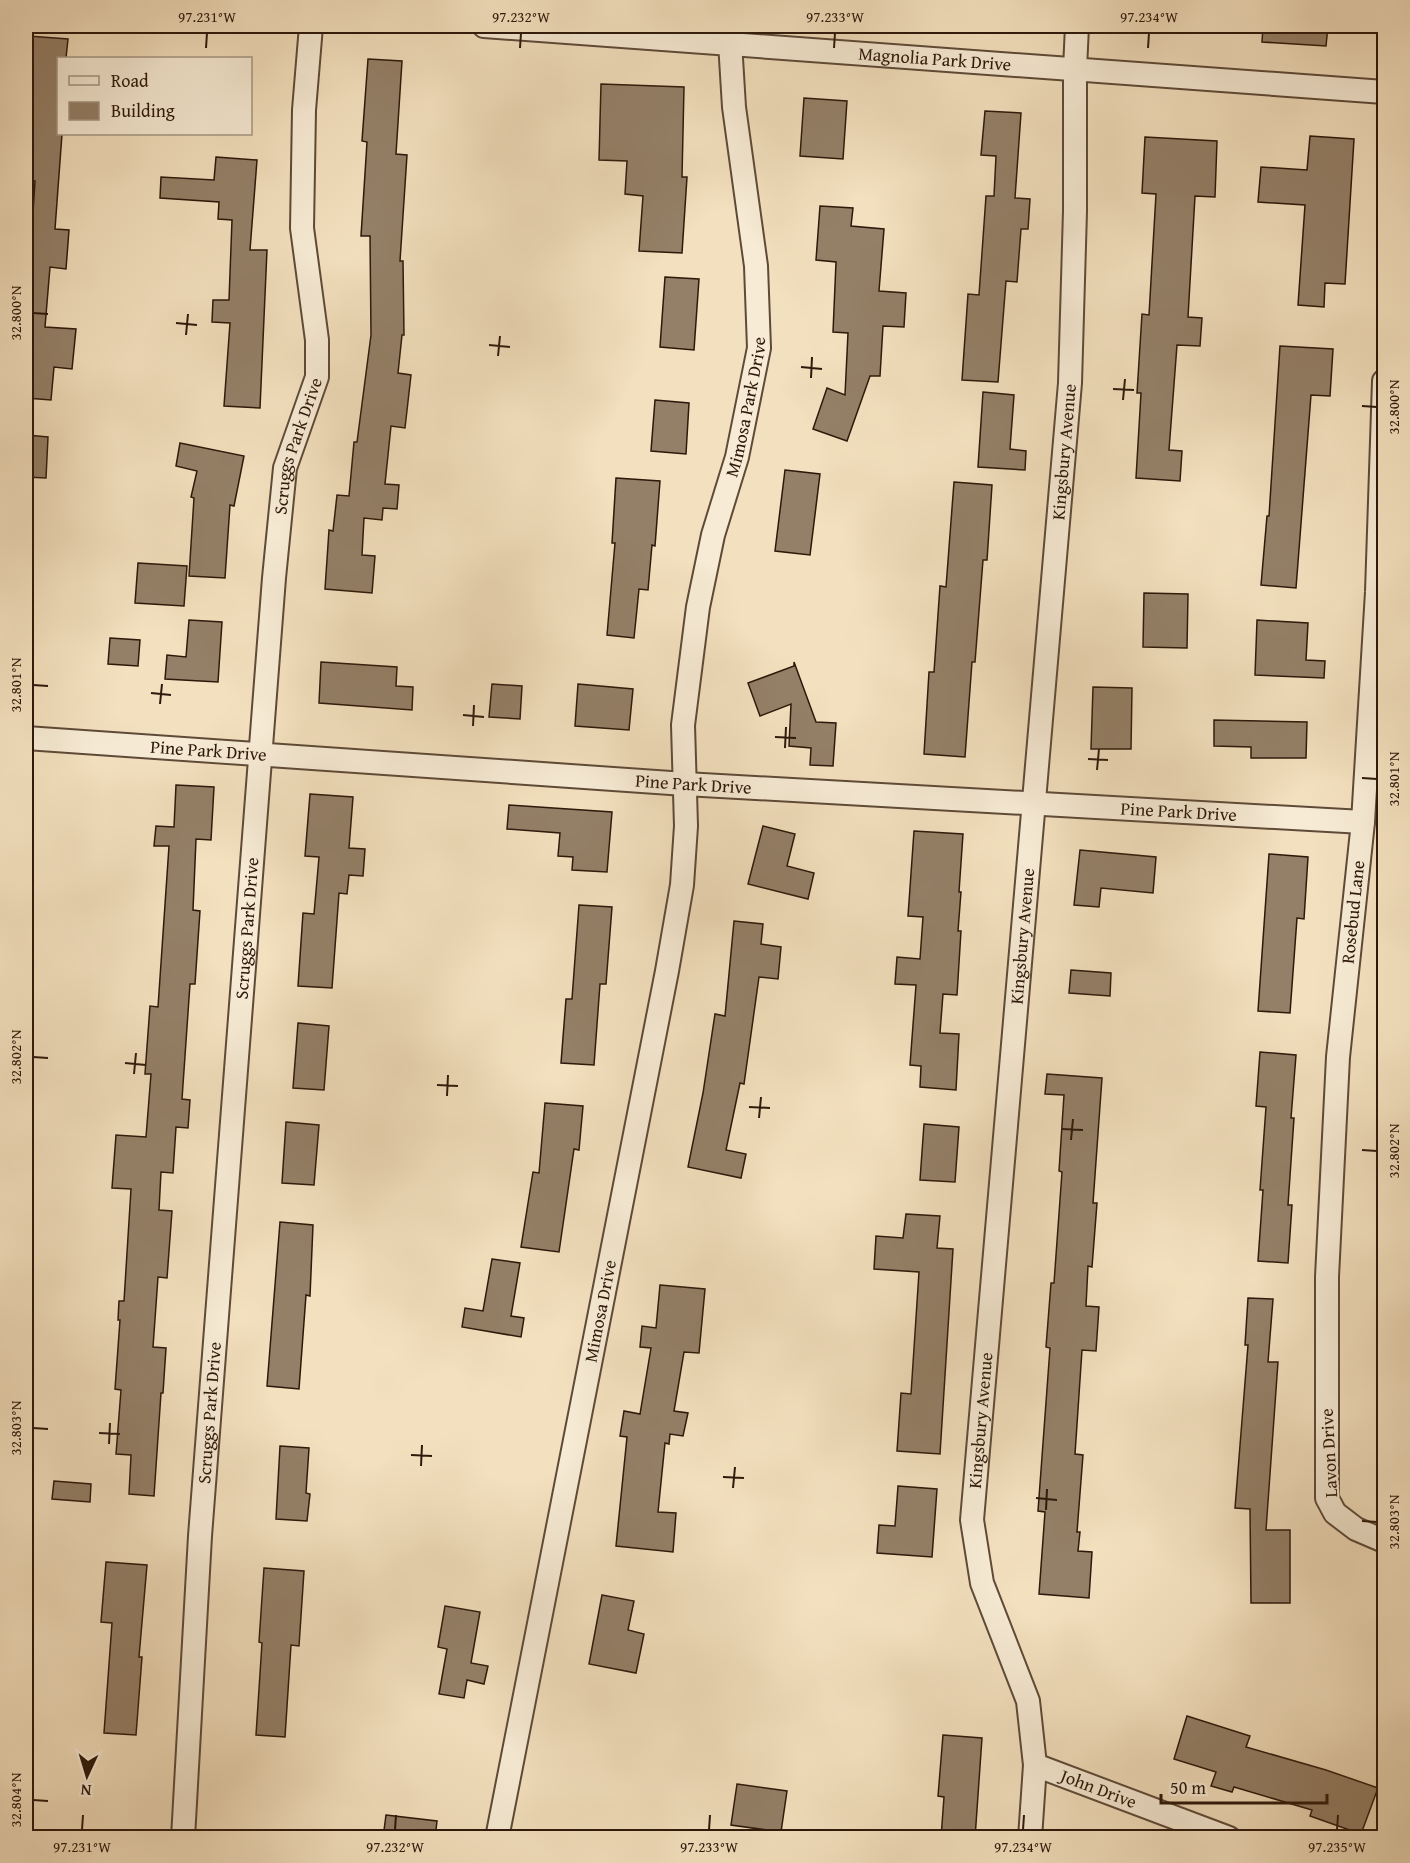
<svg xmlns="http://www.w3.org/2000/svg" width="1410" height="1863" viewBox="0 0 1410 1863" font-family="'Gentium Book Plus',serif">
<rect width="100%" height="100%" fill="#f3e0be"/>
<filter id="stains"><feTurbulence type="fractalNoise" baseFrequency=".00333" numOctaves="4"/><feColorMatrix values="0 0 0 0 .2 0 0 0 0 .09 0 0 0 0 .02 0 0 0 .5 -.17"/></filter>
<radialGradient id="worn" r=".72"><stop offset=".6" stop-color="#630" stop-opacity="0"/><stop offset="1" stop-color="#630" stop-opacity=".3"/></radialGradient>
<g fill="#948068" stroke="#2d180b" stroke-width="1.5">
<polygon points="1263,26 1328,26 1326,46 1262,42"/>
<polygon points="28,36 68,39 66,58 58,58 58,134 62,134 55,229 69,230 66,269 50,267 45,327 76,329 72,369 54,367 51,400 26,398 26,227 32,228 35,181 26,180 26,74"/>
<polygon points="368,59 402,61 396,154 407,155 400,261 403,261 404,335 402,335 398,373 411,375 405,428 391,426 385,484 399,485 397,509 383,508 382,520 364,518 362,555 375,556 372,593 325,589 329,530 333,531 337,495 349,496 354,442 357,442 371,335 370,236 361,236 367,142 362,141"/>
<polygon points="601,84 684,87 682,177 687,177 682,253 639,251 643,196 625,194 627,161 599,160"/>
<polygon points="804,98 847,101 843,159 800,156"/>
<polygon points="985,111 1021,113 1015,198 1030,199 1028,229 1021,229 1017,282 1006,281 998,382 962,380 968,294 979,295 986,196 994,196 996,156 981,155"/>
<polygon points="1310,136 1354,139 1345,284 1325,283 1324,307 1298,305 1305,205 1258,202 1261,167 1307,170"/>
<polygon points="1145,137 1217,141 1215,197 1195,196 1188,317 1202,318 1200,346 1177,345 1169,450 1182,451 1180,481 1136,478 1141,393 1137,393 1142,314 1149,315 1156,194 1142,193"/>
<polygon points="216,157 257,160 250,250 267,250 260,408 224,406 230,323 212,322 213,300 229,300 232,220 218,219 219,202 160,198 161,177 214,180"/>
<polygon points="820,206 853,208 851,226 884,229 879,291 906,293 904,327 883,326 880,376 870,376 847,441 813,429 827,388 845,395 848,333 833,332 836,262 816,260"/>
<polygon points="665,277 699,279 694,350 660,347"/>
<polygon points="1280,346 1333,349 1330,396 1311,395 1296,588 1261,585 1267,516 1269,516"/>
<polygon points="983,392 1014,395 1010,449 1026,451 1025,470 978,467"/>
<polygon points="655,400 689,403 686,454 651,451"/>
<polygon points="26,435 48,437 46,478 26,477"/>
<polygon points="180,443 244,456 234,506 230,505 225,578 189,576 194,498 191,497 197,471 176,466"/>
<polygon points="785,470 820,474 810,555 775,551"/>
<polygon points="616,478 660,481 655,546 652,545 648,590 639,589 634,638 607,635 615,543 612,543"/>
<polygon points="954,482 992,485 987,560 983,560 975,662 972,662 965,757 924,754 929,672 934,672 940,586 946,587"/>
<polygon points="138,563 187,566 184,606 135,603"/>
<polygon points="1144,593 1188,594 1187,648 1143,647"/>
<polygon points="189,620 222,622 218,682 165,679 167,655 186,657"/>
<polygon points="1257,620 1308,623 1306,660 1325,661 1324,678 1255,675"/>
<polygon points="110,638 140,640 138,666 108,664"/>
<polygon points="321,662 397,667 396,686 413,687 412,710 319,703"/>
<polygon points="794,662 816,722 836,723 833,766 810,765 811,748 789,746 791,704 760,716 748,683 794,666"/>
<polygon points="492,684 522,686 520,719 489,717"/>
<polygon points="578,684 633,689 629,730 575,726"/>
<polygon points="1093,687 1132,688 1131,749 1091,749"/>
<polygon points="1214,720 1307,722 1306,758 1251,758 1251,747 1214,746"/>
<polygon points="176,785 214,787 211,840 196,839 193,910 200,911 195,984 190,984 182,1099 190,1100 188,1128 176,1127 173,1173 161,1172 159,1210 172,1211 167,1278 158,1277 153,1347 166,1348 163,1393 161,1393 154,1496 129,1494 131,1455 116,1454 121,1390 115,1389 120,1320 118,1320 119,1301 124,1301 131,1189 112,1188 116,1135 146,1137 151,1074 145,1074 150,1006 158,1007 169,846 154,846 156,826 174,827"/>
<polygon points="310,794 353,797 349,848 365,849 363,876 349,875 347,894 339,893 332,988 298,986 303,913 314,914 319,857 305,856"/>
<polygon points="509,805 612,812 607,872 572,870 573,857 558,856 560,833 507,829"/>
<polygon points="763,826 795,834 787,866 814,873 808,899 748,884"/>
<polygon points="914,831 963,834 959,892 961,892 958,931 961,931 957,995 943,994 940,1033 959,1034 956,1090 920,1087 921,1066 910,1065 916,985 895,984 897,957 920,959 923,917 908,916"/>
<polygon points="1080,850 1156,857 1153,893 1101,888 1099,907 1074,905"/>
<polygon points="1269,854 1308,857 1304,919 1297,918 1290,1013 1258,1011"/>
<polygon points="579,905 612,907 606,984 600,984 594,1065 561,1063 566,999 572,999"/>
<polygon points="734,921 763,924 761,944 781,947 778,979 759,977 744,1084 740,1083 726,1150 746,1154 741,1178 688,1167 703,1093 715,1014 725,1016"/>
<polygon points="1071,970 1111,973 1110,996 1069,993"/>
<polygon points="298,1023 329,1026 324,1090 293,1088"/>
<polygon points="1260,1052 1296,1055 1291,1118 1294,1118 1288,1205 1292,1205 1288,1263 1258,1261 1263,1190 1260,1190 1266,1107 1256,1106"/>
<polygon points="1047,1074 1102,1078 1093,1203 1097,1203 1092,1267 1088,1266 1086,1306 1099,1307 1096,1351 1082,1350 1075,1454 1083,1455 1077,1532 1080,1532 1078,1551 1092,1552 1089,1598 1039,1594 1045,1512 1038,1511 1050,1348 1046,1347 1051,1283 1054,1283 1062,1172 1059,1171 1064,1095 1045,1094"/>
<polygon points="545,1103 583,1106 579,1150 574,1149 559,1252 521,1247 533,1172 539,1173"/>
<polygon points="286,1122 319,1125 314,1185 282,1183"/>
<polygon points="924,1124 959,1127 955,1182 920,1180"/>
<polygon points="906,1214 940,1216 937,1248 953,1249 940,1454 897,1451 901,1393 911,1394 919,1272 874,1269 876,1236 903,1238"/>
<polygon points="280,1222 313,1225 310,1296 306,1295 299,1389 267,1386"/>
<polygon points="492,1259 520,1263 511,1316 524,1318 521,1337 462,1327 465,1308 483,1311"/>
<polygon points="660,1285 705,1289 699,1353 684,1352 674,1411 688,1413 683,1436 670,1434 669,1444 665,1443 658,1512 676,1513 673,1552 616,1546 627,1437 620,1436 624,1411 640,1414 651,1348 640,1347 642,1326 656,1328"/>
<polygon points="1248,1298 1273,1299 1268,1362 1278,1362 1266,1530 1290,1530 1290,1603 1251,1603 1250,1509 1235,1508 1248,1345 1245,1345"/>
<polygon points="280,1446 309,1448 306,1493 310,1494 307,1521 276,1519"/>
<polygon points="54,1481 91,1484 90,1502 52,1499"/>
<polygon points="898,1486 937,1489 932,1557 877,1553 879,1525 895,1526"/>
<polygon points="106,1562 147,1565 139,1657 142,1657 136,1735 104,1733 112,1623 101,1622"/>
<polygon points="264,1568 304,1571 299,1646 291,1645 285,1737 256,1735 262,1643 259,1642"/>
<polygon points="602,1595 634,1601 628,1630 644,1634 636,1673 589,1664"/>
<polygon points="445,1606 480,1612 471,1663 488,1666 484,1684 467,1680 464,1698 439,1694 447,1649 438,1647"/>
<polygon points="1187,1716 1250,1736 1246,1747 1326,1770 1378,1788 1361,1834 1310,1816 1312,1810 1234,1787 1232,1792 1211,1786 1216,1772 1174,1759"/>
<polygon points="943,1735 982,1738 975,1838 941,1838 944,1797 938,1796"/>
<polygon points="737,1784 787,1791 781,1832 731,1825"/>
<polygon points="386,1815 437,1821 435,1838 383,1838"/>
</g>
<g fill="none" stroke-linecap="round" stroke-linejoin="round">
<defs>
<g id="minor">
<path id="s1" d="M484 26 1384 92"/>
<polyline points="1384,381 1377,592 1363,822 1338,1057 1327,1277 1327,1498 1335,1513 1356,1529 1384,1541"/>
<path id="s2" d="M26 738 685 784 1363 822"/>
<path id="s3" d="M1035 1765 1229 1838"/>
<path id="s4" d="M183 1838 200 1536 274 578 285 468 317 377V340L302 228 304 110 311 26"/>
<path id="s5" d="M497 1838 667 971 682 885 686 826 683 725 698 607 713 535 737 457 759 348 756 266 734 107 729 26"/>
<path id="s6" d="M1030 1838 1035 1765 1028 1701 982 1583 972 1520 1070 383 1075 211V69L1077 26"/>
</g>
</defs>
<use href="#minor" stroke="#5e4a38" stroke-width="26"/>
<use href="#minor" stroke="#f7ebd5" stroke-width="22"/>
</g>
<path fill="none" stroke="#2d180b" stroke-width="2" d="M206 48 207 33M520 48 521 33M834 48 835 33M1148 48 1149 33M33 313 48 314M176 323 197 325M186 335 188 314M489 345 510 347M498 356 500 336M801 367 822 369M811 378 812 357M1113 389 1134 390M1123 400 1125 379M1362 406 1377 407M33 685 48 686M151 693 171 695M160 704 162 684M463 715 484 717M473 726 474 705M775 737 796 738M785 748 786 727M1088 759 1108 760M1097 770 1099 749M1362 778 1377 779M33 1057 48 1058M125 1063 146 1065M134 1074 136 1053M437 1085 458 1086M447 1096 448 1075M749 1107 770 1108M759 1118 761 1097M1062 1129 1083 1130M1071 1140 1073 1119M1362 1150 1377 1151M33 1428 48 1429M99 1433 120 1434M109 1444 110 1423M411 1455 432 1456M421 1466 422 1445M723 1477 744 1478M733 1488 735 1467M1036 1498 1057 1500M1046 1510 1047 1489M1362 1521 1377 1522M33 1800 48 1801M82 1830 83 1815M395 1830 396 1815M709 1830 710 1815M1023 1830 1024 1815M1337 1830 1338 1815"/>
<g text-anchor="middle" stroke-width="4.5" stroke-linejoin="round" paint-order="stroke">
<g font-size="18" fill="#2d180b" stroke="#f7ebd5">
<text dy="6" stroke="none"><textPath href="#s1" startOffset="452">Magnolia Park Drive</textPath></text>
<text dy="6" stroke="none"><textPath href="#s5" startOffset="1456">Mimosa Park Drive</textPath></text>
<text dy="6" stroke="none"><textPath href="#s4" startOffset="1398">Scruggs Park Drive</textPath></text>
<text dy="6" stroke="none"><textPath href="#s6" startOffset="1400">Kingsbury Avenue</textPath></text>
<text dy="6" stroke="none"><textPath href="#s2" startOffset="183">Pine Park Drive</textPath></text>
<text dy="6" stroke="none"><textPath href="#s2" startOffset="669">Pine Park Drive</textPath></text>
<text dy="6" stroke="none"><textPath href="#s2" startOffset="1155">Pine Park Drive</textPath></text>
<text transform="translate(1353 912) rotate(-84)" y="6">Rosebud Lane</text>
<text dy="6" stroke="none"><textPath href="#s4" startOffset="912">Scruggs Park Drive</textPath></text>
<text dy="6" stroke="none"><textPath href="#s6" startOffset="914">Kingsbury Avenue</textPath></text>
<text dy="6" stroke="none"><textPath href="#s5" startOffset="537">Mimosa Drive</textPath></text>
<text dy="6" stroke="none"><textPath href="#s4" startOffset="426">Scruggs Park Drive</textPath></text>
<text dy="6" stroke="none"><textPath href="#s6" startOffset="428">Kingsbury Avenue</textPath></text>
<text transform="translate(1329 1453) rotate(-93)" y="6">Lavon Drive</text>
<text dy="6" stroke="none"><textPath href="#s3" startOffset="68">John Drive</textPath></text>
</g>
</g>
<rect width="1410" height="1863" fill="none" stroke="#f3e0be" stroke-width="66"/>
<rect x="57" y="57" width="195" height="78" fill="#f7ebd5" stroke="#a69784" stroke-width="1.5"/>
<rect x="69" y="76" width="30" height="9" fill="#f7ebd5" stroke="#a69784" stroke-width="1.5"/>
<text x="111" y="87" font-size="18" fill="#2d180b">Road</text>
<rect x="69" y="102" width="30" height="18" fill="#948068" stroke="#a69784" stroke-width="1.5"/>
<text x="111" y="117" font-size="18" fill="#2d180b">Building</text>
<g transform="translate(87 1776) rotate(184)" stroke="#f7ebd5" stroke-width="4.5" paint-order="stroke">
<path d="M0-4.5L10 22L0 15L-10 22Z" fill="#2d180b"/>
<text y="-9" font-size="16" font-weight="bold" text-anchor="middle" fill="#2d180b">N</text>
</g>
<path d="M1161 1794v9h166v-9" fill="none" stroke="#2d180b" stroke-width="3"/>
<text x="1170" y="1794" font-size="18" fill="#2d180b" stroke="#f7ebd5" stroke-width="4.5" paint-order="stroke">50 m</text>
<rect x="33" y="33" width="1344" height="1797" fill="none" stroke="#2d180b" stroke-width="2"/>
<g font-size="15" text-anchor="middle" fill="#2d180b">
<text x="207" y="22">97.231°W</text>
<text x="521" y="22">97.232°W</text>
<text x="835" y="22">97.233°W</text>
<text x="1149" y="22">97.234°W</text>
<text transform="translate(16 313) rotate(-90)" y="5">32.800°N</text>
<text transform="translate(1394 407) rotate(-90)" y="5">32.800°N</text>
<text transform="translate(16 685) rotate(-90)" y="5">32.801°N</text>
<text transform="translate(1394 779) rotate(-90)" y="5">32.801°N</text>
<text transform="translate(16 1057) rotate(-90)" y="5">32.802°N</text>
<text transform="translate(1394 1151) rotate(-90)" y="5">32.802°N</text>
<text transform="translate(16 1428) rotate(-90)" y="5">32.803°N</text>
<text transform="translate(1394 1522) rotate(-90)" y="5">32.803°N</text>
<text transform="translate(16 1800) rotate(-90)" y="5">32.804°N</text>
<text x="82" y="1852">97.231°W</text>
<text x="395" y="1852">97.232°W</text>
<text x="709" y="1852">97.233°W</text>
<text x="1023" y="1852">97.234°W</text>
<text x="1337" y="1852">97.235°W</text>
</g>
<rect width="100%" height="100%" filter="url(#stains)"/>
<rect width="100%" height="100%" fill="url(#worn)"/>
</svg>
